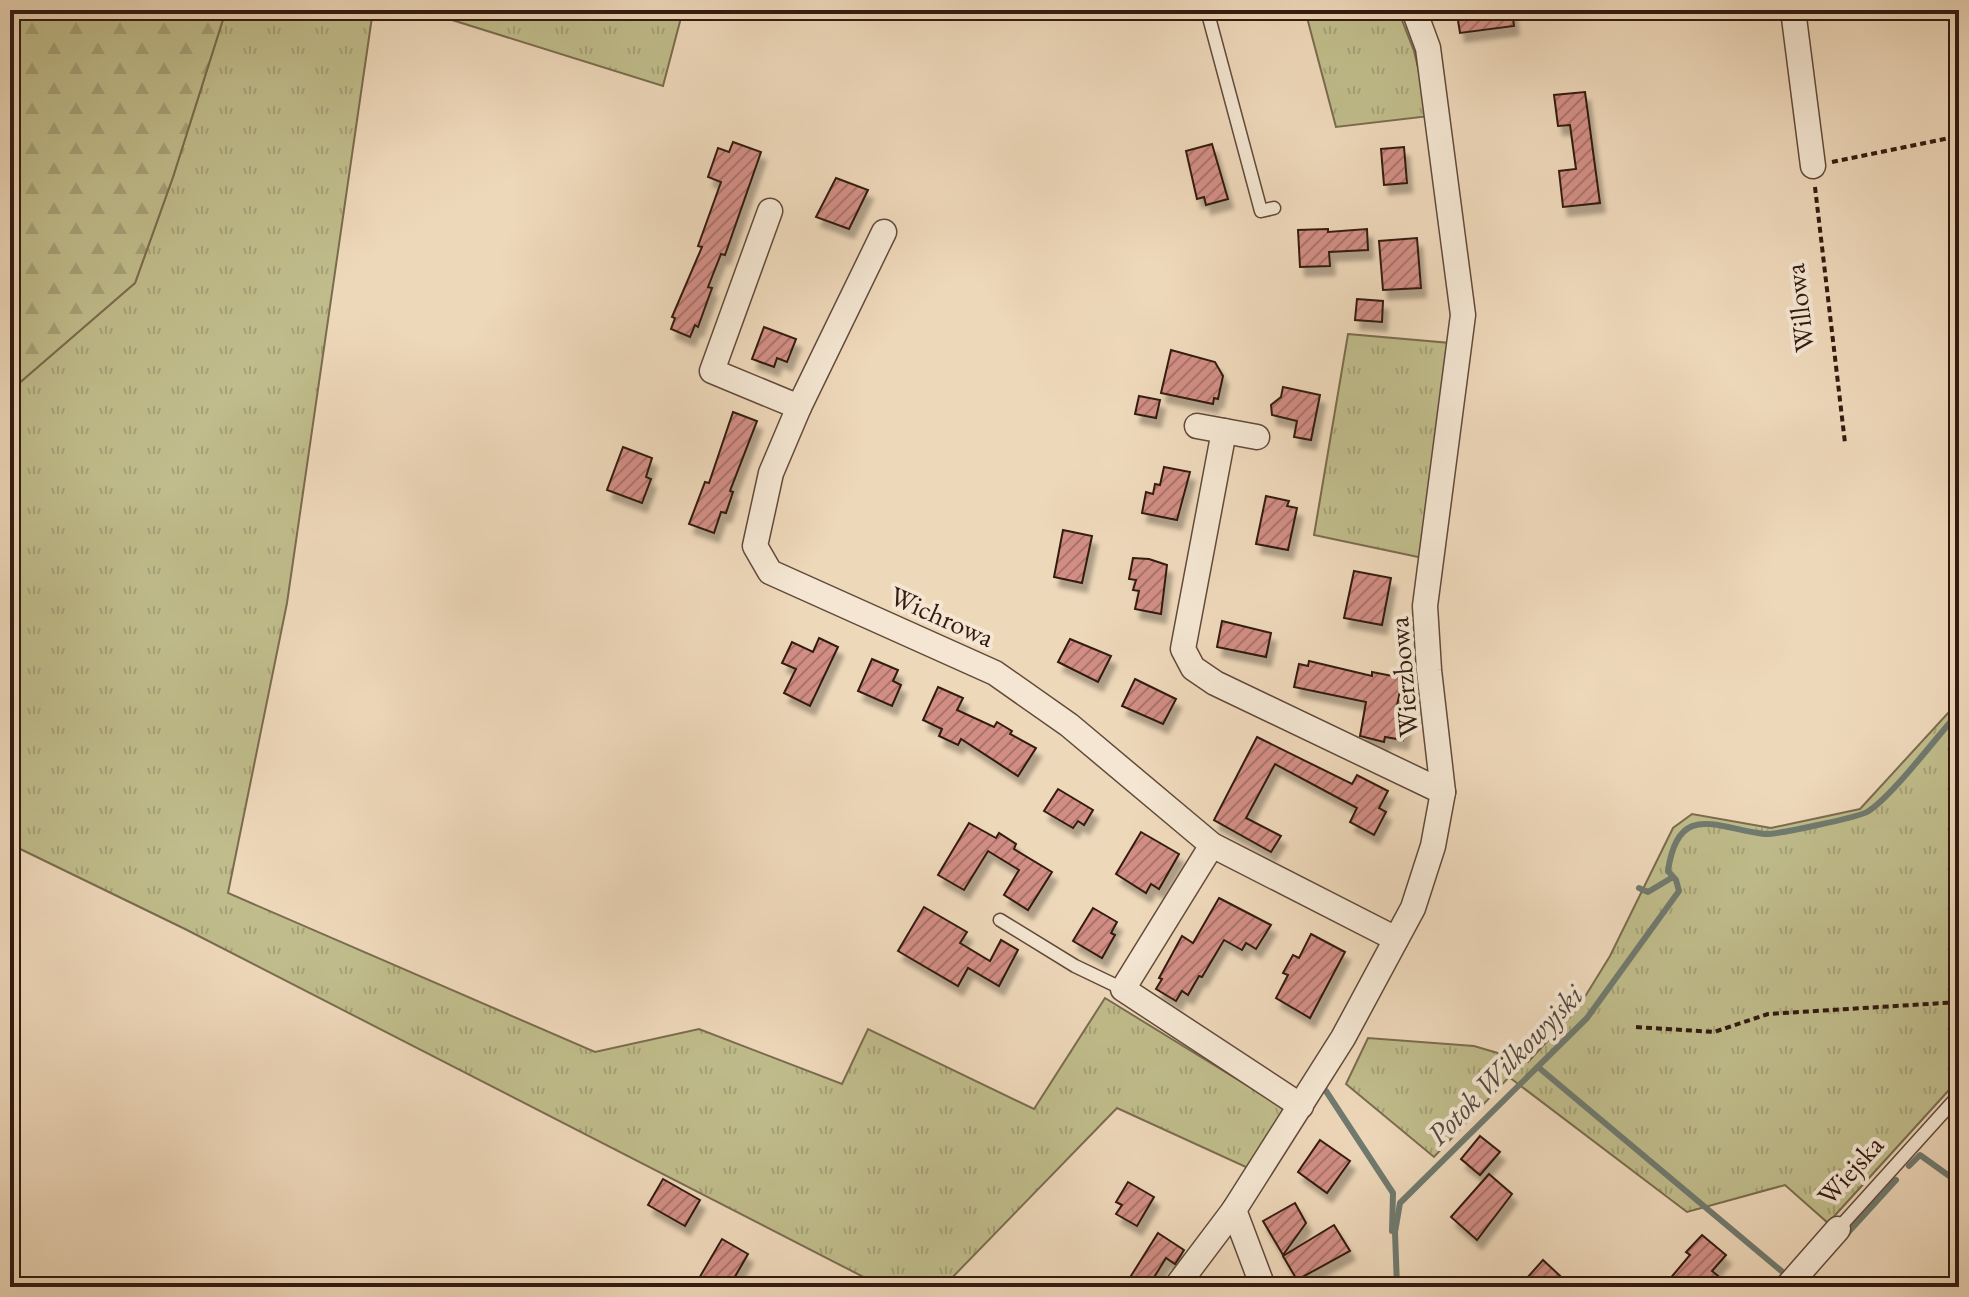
<svg xmlns="http://www.w3.org/2000/svg" width="1969" height="1297" viewBox="0 0 1969 1297" font-family="'EB Garamond',serif">
<defs>
<pattern id="grass-tufts" width="24" height="20" patternUnits="userSpaceOnUse" patternTransform="scale(2)"><rect width="24" height="20" fill="#c0bc8b"/><path d="M3 7l-1-3M5 7V3M7 7l1-3M15 17l-1-3M17 17v-4M19 17l1-3" fill="none" stroke="#a5a177"/></pattern>
<pattern id="forest-firs" width="22" height="20" patternUnits="userSpaceOnUse" patternTransform="scale(2)"><rect width="22" height="20" fill="#c0bc8b"/><path d="M5 1l3.5 6h-7zM16 11l3.5 6h-7z" fill="#a5a177"/></pattern>
<pattern id="building-hatch" width="6" height="6" patternUnits="userSpaceOnUse" patternTransform="scale(2)"><rect width="6" height="6" fill="#d28e85"/><path d="M-1 1l2-2M0 6l6-6M5 7l2-2" fill="none" stroke="#ab736b"/></pattern>
<filter id="shadow"><feDropShadow dx="5" dy="9" stdDeviation="2" flood-color="#0004"/></filter>
</defs>
<rect width="100%" height="100%" fill="#eed8ba"/>
<filter id="stains"><feTurbulence type="fractalNoise" baseFrequency=".0025" numOctaves="4"/><feColorMatrix values="0 0 0 0 .2 0 0 0 0 .09 0 0 0 0 .02 0 0 0 .5 -.17"/></filter>
<radialGradient id="worn" r=".72"><stop offset=".6" stop-color="#630" stop-opacity="0"/><stop offset="1" stop-color="#630" stop-opacity=".3"/></radialGradient>
<g fill="url(#grass-tufts)" stroke="#7a6c4e" stroke-width="2">
<polygon points="226,10 373,10 287,603 228,893 595,1052 699,1029 842,1084 868,1029 1034,1109 1105,998 1284,1108 1248,1168 1117,1108 943,1287 883,1287 185,929 10,844 10,391 135,283 173,177"/>
<polygon points="420,10 683,10 663,86"/>
<polygon points="1305,10 1398,10 1414,51 1430,116 1336,127"/>
<polygon points="1348,334 1450,343 1423,558 1314,535"/>
<polygon points="1959,701 1959,1079 1828,1223 1785,1185 1687,1212 1509,1077 1434,1157 1346,1084 1368,1038 1474,1046 1528,1062 1578,1008 1610,956 1673,828 1692,814 1771,828 1860,809"/>
</g>
<polygon fill="url(#forest-firs)" stroke="#7a6c4e" stroke-width="2" points="10,10 226,10 173,177 135,283 10,391"/>
<g fill="none" stroke-linecap="round" stroke-linejoin="round">
<g stroke="#707a6f" stroke-width="6">
<polyline points="1639,888 1648,892 1673,877"/>
<polyline points="1538,1067 1785,1274"/>
<polyline points="1326,1091 1393,1193 1392,1231"/>
<polyline points="1909,1166 1920,1155 1959,1183"/>
<polyline points="1844,1237 1896,1180"/>
<path d="M1397 1287 1395 1232 1400 1203 1587 1018 1679 891 1676 880 1668 871C1678 800 1718 829 1765 834 1776 835 1858 817 1867 812 1890 799 1939 734 1959 712"/>
</g>
</g>
<g fill="url(#building-hatch)" stroke="#331b11" stroke-width="2" filter="url(#shadow)">
<polygon points="1465,10 1512,10 1514,26 1460,33 1457,14 1465,13"/>
<polygon points="1585,92 1600,203 1563,207 1559,171 1576,169 1570,125 1558,126 1554,95"/>
<polygon points="733,142 761,152 725,255 721,254 708,287 712,288 698,327 695,325 690,337 671,329 675,318 672,317 702,247 698,246 721,182 708,177 718,148 729,152"/>
<polygon points="1212,144 1228,199 1206,205 1204,197 1197,199 1186,151"/>
<polygon points="1404,147 1407,183 1384,185 1381,149"/>
<polygon points="836,178 868,190 849,229 816,217"/>
<polygon points="1328,229 1328,232 1367,229 1368,250 1329,252 1330,266 1300,267 1298,230"/>
<polygon points="1417,238 1421,288 1383,290 1379,241"/>
<polygon points="1357,299 1383,301 1382,322 1355,320"/>
<polygon points="764,327 796,339 787,362 777,358 774,367 752,359"/>
<polygon points="1171,350 1215,362 1223,376 1218,399 1214,398 1213,404 1161,393"/>
<polygon points="1283,387 1320,395 1311,440 1294,437 1297,421 1272,415 1271,405 1281,397"/>
<polygon points="1139,396 1160,400 1156,418 1135,414"/>
<polygon points="733,412 757,421 730,491 733,492 726,513 721,512 714,533 689,524 705,482 709,483"/>
<polygon points="623,447 652,458 646,477 651,479 642,503 607,490"/>
<polygon points="1164,467 1190,472 1177,520 1142,513 1146,492 1153,494 1155,484 1160,485"/>
<polygon points="1266,496 1289,501 1287,506 1297,508 1288,550 1256,544"/>
<polygon points="1063,530 1092,536 1082,583 1054,577"/>
<polygon points="1133,558 1149,559 1167,565 1161,614 1135,609 1139,591 1133,590 1136,580 1129,579"/>
<polygon points="1354,571 1391,578 1382,625 1344,618"/>
<polygon points="1222,621 1271,633 1266,657 1217,647"/>
<polygon points="819,638 838,647 810,706 784,693 796,669 782,663 792,642 813,652"/>
<polygon points="1070,639 1111,656 1098,682 1058,662"/>
<polygon points="872,659 898,670 893,681 901,685 892,706 858,691"/>
<polygon points="1309,661 1372,676 1372,672 1403,678 1396,710 1408,712 1403,740 1385,737 1384,742 1360,736 1366,702 1294,687 1299,664 1308,666"/>
<polygon points="1135,679 1176,699 1163,724 1122,706"/>
<polygon points="938,687 963,698 957,710 994,727 997,722 1012,731 1010,734 1036,748 1018,776 961,739 958,745 939,736 942,729 923,720"/>
<polygon points="1257,737 1352,784 1357,775 1388,791 1379,808 1386,812 1374,835 1350,822 1357,808 1275,764 1246,818 1281,836 1271,852 1214,820"/>
<polygon points="1058,789 1093,810 1084,825 1078,821 1073,828 1044,811"/>
<polygon points="969,823 996,838 999,833 1016,844 1014,849 1052,872 1028,910 1004,895 1019,870 988,851 964,890 938,875"/>
<polygon points="1141,832 1179,854 1159,889 1151,884 1146,893 1116,874"/>
<polygon points="1219,898 1271,925 1256,949 1246,943 1242,950 1224,940 1202,977 1199,976 1188,995 1182,991 1176,1001 1156,989 1162,979 1159,978 1182,936 1193,943"/>
<polygon points="924,907 967,932 960,943 990,961 1001,940 1018,950 999,986 968,968 958,986 898,951"/>
<polygon points="1093,908 1117,922 1111,933 1115,935 1102,958 1073,941"/>
<polygon points="1311,934 1345,952 1310,1018 1276,998 1288,975 1283,973 1293,955 1299,958"/>
<polygon points="1480,1136 1500,1152 1480,1175 1461,1159"/>
<polygon points="1320,1140 1350,1161 1327,1193 1298,1172"/>
<polygon points="1489,1174 1512,1194 1477,1240 1451,1217"/>
<polygon points="663,1179 700,1200 685,1226 648,1205"/>
<polygon points="1128,1182 1154,1197 1137,1226 1116,1214 1122,1205 1116,1202"/>
<polygon points="1295,1203 1306,1223 1283,1255 1263,1221"/>
<polygon points="1334,1225 1350,1251 1297,1280 1283,1256"/>
<polygon points="1158,1233 1184,1250 1179,1258 1175,1264 1166,1258 1148,1287 1124,1287"/>
<polygon points="1702,1235 1726,1255 1712,1271 1718,1276 1709,1287 1663,1287 1690,1255 1686,1252"/>
<polygon points="722,1239 748,1254 729,1287 712,1287 698,1280"/>
<polygon points="1543,1260 1572,1287 1519,1287"/>
</g>
<g fill="none" stroke-linecap="round" stroke-linejoin="round">
<defs>
<g id="service">
<polyline points="1207,10 1261,211 1274,208"/>
<polyline points="1000,920 1075,966 1123,989"/>
<polyline points="1838,1229 1959,1095"/>
</g>
<g id="minor">
<polyline points="1793,10 1813,166"/>
<polyline points="770,211 712,371 799,407 771,473 755,546 770,572 995,673 1069,725 1212,845 1396,939"/>
<polyline points="799,407 884,232"/>
<polyline points="1197,426 1257,437"/>
<polyline points="1224,431 1183,649 1193,668 1215,683 1443,792"/>
<polyline points="1212,845 1123,989 1301,1106"/>
<polyline points="1234,1210 1263,1287"/>
<polyline points="1176,1287 1234,1210 1343,1038 1413,908 1433,846 1443,792 1429,670 1425,606 1463,315 1428,48 1414,10"/>
<polyline points="1787,1287 1838,1229"/>
</g>
</defs>
<use href="#service" stroke="#624a3b" stroke-width="15"/>
<use href="#minor" stroke="#624a3b" stroke-width="27"/>
<g stroke="#331b11" stroke-width="4" stroke-dasharray="6 4" stroke-linecap="butt">
<polyline points="1832,162 1959,136"/>
<polyline points="1815,187 1845,443"/>
<polyline points="1636,1027 1714,1032 1768,1014 1959,1002"/>
</g>
<use href="#service" stroke="#f4e6d2" stroke-width="12"/>
<use href="#minor" stroke="#f4e6d2" stroke-width="24"/>
</g>
<g text-anchor="middle" stroke-width="8" stroke-linejoin="round" paint-order="stroke">
<g font-size="28" fill="#331b11" stroke="#f4e6d2">
<text transform="translate(1799 308) rotate(-97)" y="10">Willowa</text>
<text transform="translate(942 616) rotate(24)" y="10">Wichrowa</text>
<text transform="translate(1403 677) rotate(-95)" y="10">Wierzbowa</text>
<text transform="translate(1850 1170) rotate(-48)" y="10">Wiejska</text>
</g>
<g font-size="30" font-style="italic" fill="#524b40" stroke="#f4e6d2">
<text transform="translate(1505 1065) rotate(-46)" y="10">Potok Wilkowyjski</text>
</g>
</g>
<rect width="1969" height="1297" fill="none" stroke="#eed8ba" stroke-width="40"/>
<rect x="12" y="12" width="1945" height="1273" fill="none" stroke="#331b11" stroke-width="4"/>
<rect x="20" y="20" width="1929" height="1257" fill="none" stroke="#331b11" stroke-width="2"/>
<rect width="100%" height="100%" filter="url(#stains)"/>
<rect width="100%" height="100%" fill="url(#worn)"/>
</svg>
